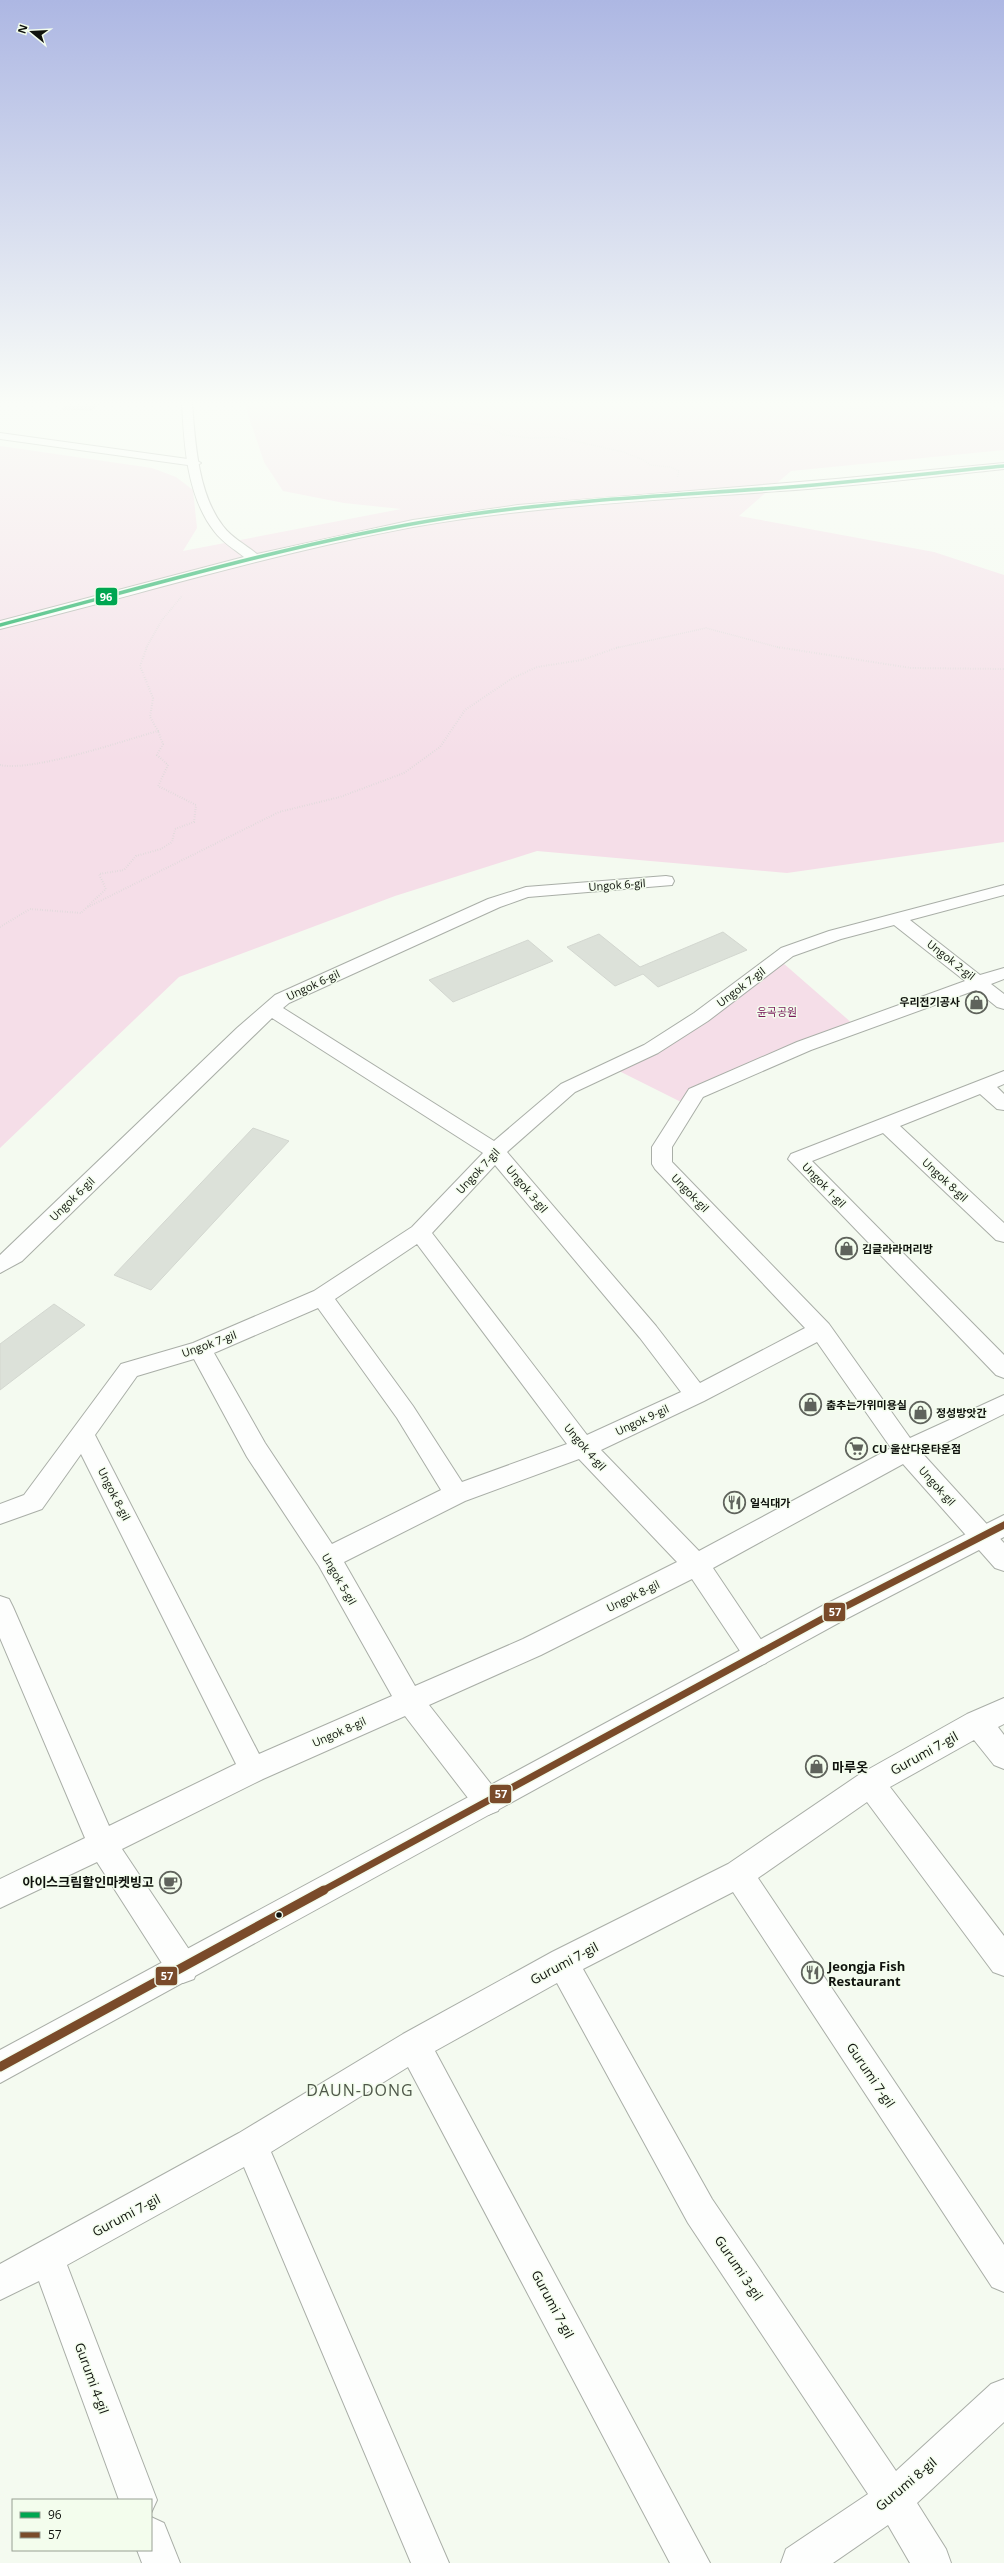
<svg xmlns="http://www.w3.org/2000/svg" width="1004" height="2563" viewBox="0 0 1004 2563" font-family="'Open Sans','Noto Sans KR',sans-serif">
<rect width="100%" height="100%" fill="#f4faf0"/>
<g fill="#f5dee8">
<polygon points="244,402 972,402 1004,413 1004,450 791,471 739,516 934,552 1004,575 1004,842 787,873 537,851 395,896 179,977 0,1148 0,446 152,468 176,477 193,490 197,528 183,551 401,509 344,503 283,491 264,462"/>
<polygon points="783,963 853,1024 701,1083 681,1102 615,1069"/>
</g>
<g fill="#dce1d9" stroke="#d3d7d0">
<polygon points="64,402 103,402 91,410 63,409"/>
<polygon points="723,932 747,950 658,987 643,974 615,986 567,947 599,934 640,967"/>
<polygon points="528,940 553,961 453,1002 429,980"/>
<polygon points="253,1128 289,1141 151,1290 114,1275"/>
<polygon points="54,1304 85,1325 0,1390 0,1344"/>
</g>
<g fill="none" stroke-linecap="round" stroke-linejoin="round">
<defs>
<g id="street">
<polygon points="0,433 195,460 201,463 195,466 0,439"/>
<path d="M666 876 672 877 674 881 672 885 528 897 500 907 289 1003 283 1008 494 1141 561 1084 644 1045 694 1013 781 948 829 931 1004 885V895L910 920 980 975 1004 968V979L991 984 1004 994V1009L997 1007 976 990 811 1050 703 1097 672 1147V1162L829 1324 910 1438 1004 1395V1414L923 1454 1004 1543V1571L995 1568 903 1464 713 1568 766 1647 770 1655 766 1663 757 1667 748 1663 692 1579 541 1655 429 1705 498 1793 502 1802 498 1811 488 1815 478 1811 405 1716 263 1779 122 1849 194 1957 198 1968 194 1979 183 1983 172 1979 97 1862 0 1908V1879L85 1838 0 1638V1596L9 1599 13 1607 109 1826 236 1764 81 1454 42 1509 0 1524V1504L24 1495 121 1364 193 1343 314 1291 412 1227 483 1153 272 1018 22 1261 0 1273V1255L237 1028 275 995 488 899 526 887ZM894 925 965 981 797 1042 689 1089 652 1147V1164L655 1169 805 1328 700 1383 656 1326 507 1152 575 1092 658 1053 708 1021 793 956 841 939ZM495 1165 640 1338 681 1392 587 1435 432 1233ZM417 1244 567 1444 462 1482 413 1406 335 1299ZM318 1308 397 1418 441 1490 332 1544 265 1443 214 1353ZM817 1342 891 1448 699 1551 601 1450 704 1401ZM194 1359 247 1457 319 1566 392 1696 259 1754 95 1435 137 1376ZM579 1459 677 1562 523 1639 415 1686 344 1562 465 1501Z"/>
<polygon points="1004,1071 1004,1084 997,1087 1004,1094 1004,1110 997,1109 980,1094 900,1126 1004,1223 1004,1242 996,1240 883,1133 812,1161 1004,1355 1004,1378 996,1375 788,1159 791,1154"/>
<polygon points="1004,1698 1004,1724 998,1727 1004,1735 1004,1769 994,1765 974,1740 890,1787 1004,1936 1004,1976 993,1972 867,1802 758,1878 1004,2245 1004,2292 992,2287 733,1892 583,1969 712,2199 896,2471 991,2384 1004,2379 1004,2422 917,2503 946,2549 951,2563 910,2563 888,2525 833,2563 781,2563 786,2549 868,2494 688,2223 557,1983 435,2051 710,2563 670,2563 408,2067 271,2152 449,2563 411,2563 244,2167 67,2265 157,2500 151,2513 151,2500 119,2500 39,2281 0,2300 0,2264 239,2133 403,2034 552,1952 728,1864 860,1774 967,1714"/>
<polygon points="151,2517 164,2523 180,2563 142,2563 137,2550 151,2550"/>
</g>
<path id="secondary" d="M182 402H192C195 442 198 494 223 526 232 538 246 545 257 554L413 520 518 505 836 479 1004 463V469C929 477 855 486 780 491 657 500 534 506 413 527 273 553 138 595 0 629V621L244 557C234 549 222 542 214 531 187 496 184 445 182 402Z"/>
<polygon id="primary" points="1004,1515 1004,1537 842,1621 0,2083 0,2050 824,1605"/>
</defs>
<use href="#street" stroke="#a9aea7" stroke-width="2"/>
<use href="#secondary" stroke="#a9aea7" stroke-width="2"/>
<use href="#primary" stroke="#a9aea7" stroke-width="2"/>
<g stroke="#d6d8d5" stroke-width="1.5" stroke-dasharray="0.5 1.5" stroke-linecap="butt">
<polyline points="390,402 459,422 488,426 504,435 531,438 557,437 623,452 644,460 650,465 670,467 679,471 677,478"/>
<polyline points="803,402 857,409 911,402"/>
<polyline points="206,412 227,406 230,402"/>
<polyline points="146,648 162,620 182,596"/>
<polyline points="616,648 706,628 781,648"/>
</g>
<g stroke="#d6d8d5" stroke-width="2" stroke-dasharray="0.5 2" stroke-linecap="butt">
<polyline points="777,647 911,668 1004,669"/>
<path d="M0 765C33 772 122 741 158 731L150 717 153 698 140 666 147 647"/>
<polyline points="88,906 106,889 99,874 124,870 136,856 161,849 172,842 175,829 194,822 196,805 158,786 168,765 157,755 163,744 158,731"/>
<polyline points="0,927 30,909 81,913 86,908 279,812 340,797 404,773 440,747 465,710 511,679 537,667 582,660 619,647"/>
</g>
<use href="#street" fill="#fdfefd" fill-rule="evenodd"/>
<use href="#secondary" fill="#fdfefd" fill-rule="evenodd"/>
<use href="#primary" fill="#fdfefd" fill-rule="evenodd"/>
<defs>
<path id="bus-1" d="M0 625C157 584 313 537 473 514 578 499 684 495 790 487 861 481 933 473 1004 466"/>
<polyline id="bus-2-far1" points="322,1891 833,1613 1004,1525"/>
<polyline id="bus-2" points="0,2067 324,1890"/>
</defs>
<use href="#bus-1" stroke="#f3fded" stroke-width="5"/>
<use href="#bus-2-far1" stroke="#f3fded" stroke-width="10"/>
<use href="#bus-2" stroke="#f3fded" stroke-width="12"/>
<use href="#bus-1" stroke="#00a651" stroke-width="3.5"/>
<use href="#bus-2-far1" stroke="#7a4b2a" stroke-width="7"/>
<use href="#bus-2" stroke="#7a4b2a" stroke-width="9"/>
</g>
<linearGradient id="sky" x2="0" y2="1"><stop stop-color="#adb7e3"/><stop offset="0.53" stop-color="#fafdf8"/><stop offset="1" stop-color="#fafdf8" stop-opacity="0"/></linearGradient>
<rect width="1004" height="761" fill="url(#sky)"/>
<defs>
<symbol id="shop-ring" viewBox="-11 -11 22 22"><circle r="9.5" fill="#f3fded" stroke="#5f635c" stroke-width="1.5"/><path d="M-5-2.5h2.3a2.7 3.5 0 0 1 5.4 0H5L5.5 6h-11ZM-1.5-2.5h3a1.5 2.3 0 0 0-3 0Z" fill="#5f635c"/></symbol>
<symbol id="supermarket-ring" viewBox="-11 -11 22 22"><circle r="9.5" fill="#f3fded" stroke="#5f635c" stroke-width="1.5"/><path d="M-6-5.5h2.5l.6 2H6L4.5 2H-2.5L-4.4-4H-6ZM-1.5 3.2a1.3 1.3 0 1 0 .1 0ZM3 3.2a1.3 1.3 0 1 0 .1 0Z" fill="#5f635c"/></symbol>
<symbol id="restaurant-ring" viewBox="-11 -11 22 22"><circle r="9.5" fill="#f3fded" stroke="#5f635c" stroke-width="1.5"/><path d="M-5-6h1v4h1v-4h1v4h1v-4h1v5L-1.5 .5V6h-2V.5L-5-1ZM5-6V6H3V1.5H1.5Q1.5-4 5-6Z" fill="#5f635c"/></symbol>
<symbol id="cafe-ring" viewBox="-11 -11 22 22"><circle r="9.5" fill="#f3fded" stroke="#5f635c" stroke-width="1.5"/><path d="M-5.5-4.5H6V0H3Q3 3.5 0 3.5H-2.5Q-5.5 3.5-5.5 0ZM3-3.2v2h1.7v-2ZM-6 4.5H4V6H-6Z" fill="#5f635c"/></symbol>
</defs>
<g fill-rule="evenodd">
<use href="#shop-ring" x="964" y="990" width="25" height="25"/>
<use href="#shop-ring" x="834" y="1236" width="25" height="25"/>
<use href="#shop-ring" x="798" y="1392" width="25" height="25"/>
<use href="#shop-ring" x="908" y="1400" width="25" height="25"/>
<use href="#supermarket-ring" x="844" y="1436" width="25" height="25"/>
<use href="#restaurant-ring" x="722" y="1490" width="25" height="25"/>
<use href="#shop-ring" x="804" y="1754" width="25" height="25"/>
<use href="#cafe-ring" x="158" y="1870" width="25" height="25"/>
<use href="#restaurant-ring" x="800" y="1960" width="25" height="25"/>
</g>
<circle fill="#0f120d" stroke="#f3fded" stroke-width="1.5" cx="279" cy="1915" r="3.5"/>
<g text-anchor="middle" stroke-width="3" stroke-linejoin="round" paint-order="stroke">
<g font-size="11" fill="#0f120d" stroke="#f3fded">
<text transform="translate(617 885) rotate(-4)" y="4">Ungok 6-gil</text>
<text transform="translate(951 960) rotate(38)" y="4">Ungok 2-gil</text>
<text transform="translate(313 985) rotate(-25)" y="4">Ungok 6-gil</text>
<text transform="translate(741 987) rotate(-37)" y="4">Ungok 7-gil</text>
<text transform="translate(478 1171) rotate(-47)" y="4">Ungok 7-gil</text>
<text transform="translate(945 1180) rotate(43)" y="4">Ungok 8-gil</text>
<text transform="translate(824 1185) rotate(46)" y="4">Ungok 1-gil</text>
<text transform="translate(527 1189) rotate(50)" y="4">Ungok 3-gil</text>
<text transform="translate(690 1193) rotate(46)" y="4">Ungok-gil</text>
<text transform="translate(72 1199) rotate(-44)" y="4">Ungok 6-gil</text>
<text transform="translate(209 1344) rotate(-20)" y="4">Ungok 7-gil</text>
<text transform="translate(642 1420) rotate(-25)" y="4">Ungok 9-gil</text>
<text transform="translate(585 1447) rotate(49)" y="4">Ungok 4-gil</text>
<text transform="translate(937 1486) rotate(48)" y="4">Ungok-gil</text>
<text transform="translate(114 1494) rotate(63)" y="4">Ungok 8-gil</text>
<text transform="translate(339 1579) rotate(60)" y="4">Ungok 5-gil</text>
<text transform="translate(633 1596) rotate(-26)" y="4">Ungok 8-gil</text>
<text transform="translate(339 1732) rotate(-24)" y="4">Ungok 8-gil</text>
</g>
<g font-size="11" font-weight="bold" fill="#0f120d" stroke="#f3fded" text-anchor="start">
<text x="960" y="1006" text-anchor="end">우리전기공사</text>
<text x="862" y="1253">김글라라머리방</text>
<text x="826" y="1409">춤추는가위미용실</text>
<text x="936" y="1417">정성방앗간</text>
<text x="872" y="1453">CU 울산다운타운점</text>
<text x="750" y="1507">일식대가</text>
</g>
<g font-size="11" fill="#79195a" stroke="#f3fded">
<text x="777" y="1016">윤곡공원</text>
</g>
<g font-size="13" fill="#0f120d" stroke="#f3fded">
<text transform="translate(924 1753) rotate(-29)" y="5">Gurumi 7-gil</text>
<text transform="translate(564 1963) rotate(-28)" y="5">Gurumi 7-gil</text>
<text transform="translate(871 2075) rotate(56)" y="5">Gurumi 7-gil</text>
<text transform="translate(126 2215) rotate(-28)" y="5">Gurumi 7-gil</text>
<text transform="translate(739 2268) rotate(56)" y="5">Gurumi 3-gil</text>
<text transform="translate(553 2304) rotate(62)" y="5">Gurumi 7-gil</text>
<text transform="translate(92 2378) rotate(70)" y="5">Gurumi 4-gil</text>
<text transform="translate(906 2484) rotate(-40)" y="5">Gurumi 8-gil</text>
</g>
<g font-size="13" font-weight="bold" fill="#0f120d" stroke="#f3fded" text-anchor="start">
<text x="832" y="1772">마루옷</text>
<text x="154" y="1887" text-anchor="end">아이스크림할인마켓빙고</text>
<text x="828" y="1971">Jeongja Fish<tspan x="828" dy="15">Restaurant</tspan></text>
</g>
<g font-size="16" letter-spacing="1" fill="#4f574a" stroke="#f3fded">
<text x="360" y="2096">DAUN-DONG</text>
</g>
</g>
<g stroke="#f3fded" stroke-width="1.5">
<rect x="95" y="587" width="23" height="19" rx="4" fill="#00a651"/>
<rect x="823" y="1602" width="23" height="20" rx="4" fill="#7a4b2a"/>
<rect x="489" y="1784" width="23" height="20" rx="4" fill="#7a4b2a"/>
<rect x="155" y="1966" width="23" height="20" rx="4" fill="#7a4b2a"/>
</g>
<g font-size="11" text-anchor="middle" font-weight="bold" fill="#fff">
<text x="106" y="601">96</text>
<text x="835" y="1616">57</text>
<text x="501" y="1798">57</text>
<text x="167" y="1980">57</text>
</g>
<rect x="12" y="2499" width="140" height="52" fill="#f3fded" stroke="#989f93"/>
<rect x="20" y="2512" width="20" height="6" fill="#00a651" stroke="#989f93"/>
<text x="48" y="2519" font-size="12" fill="#0f120d">96</text>
<rect x="20" y="2532" width="20" height="6" fill="#7a4b2a" stroke="#989f93"/>
<text x="48" y="2539" font-size="12" fill="#0f120d">57</text>
<g transform="translate(32 32) rotate(288)" stroke="#f3fded" stroke-width="3" paint-order="stroke">
<path d="M0-3L7 15L0 10L-7 15Z" fill="#0f120d"/>
<text y="-6" font-size="11" font-weight="bold" text-anchor="middle" fill="#0f120d">N</text>
</g>
</svg>
